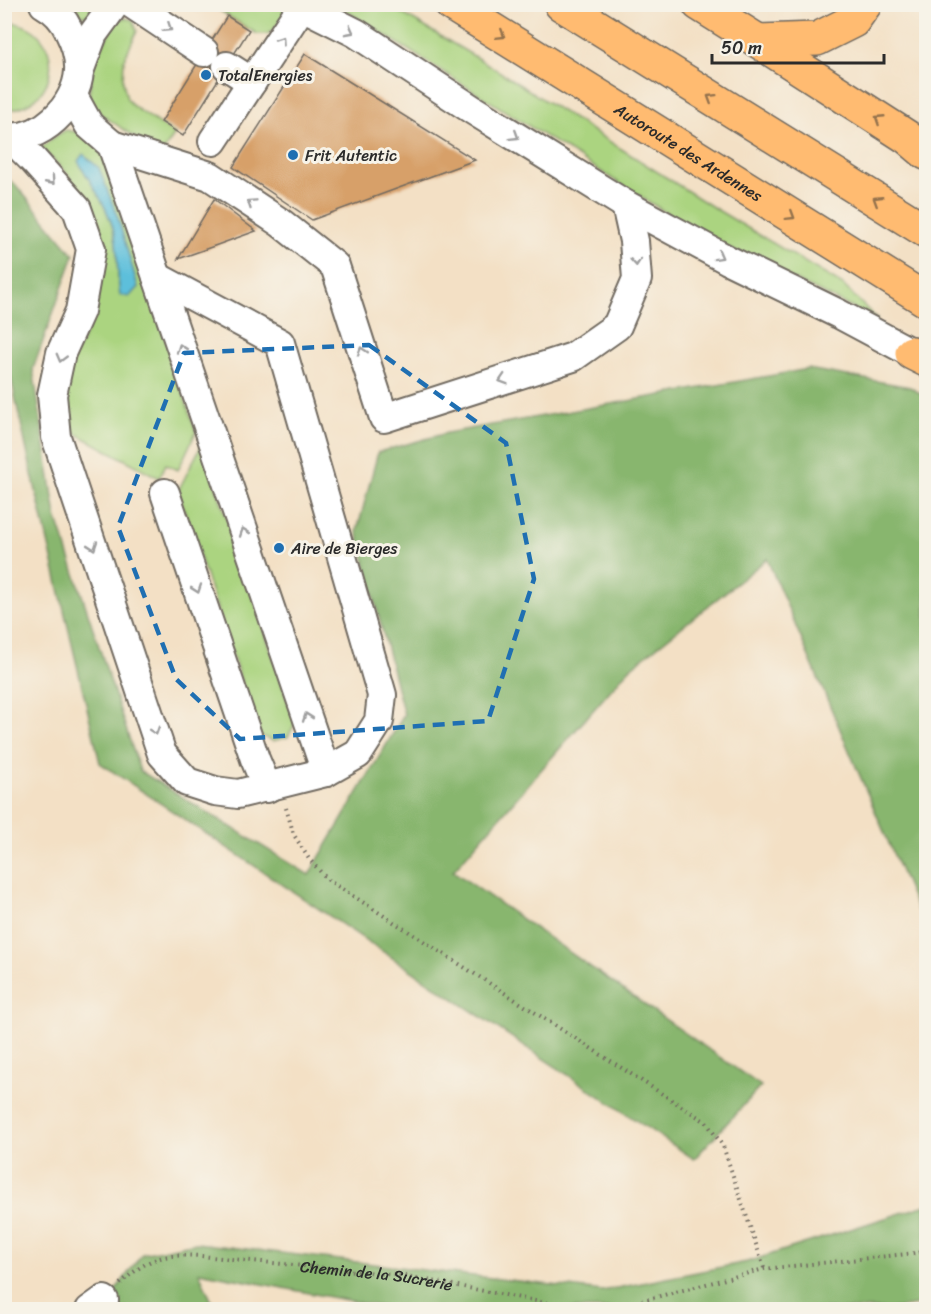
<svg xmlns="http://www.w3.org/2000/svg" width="931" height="1314" viewBox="0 0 931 1314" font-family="Sriracha,sans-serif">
<rect width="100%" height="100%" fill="#f7f3e8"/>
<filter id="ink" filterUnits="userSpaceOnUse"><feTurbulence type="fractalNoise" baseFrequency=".0167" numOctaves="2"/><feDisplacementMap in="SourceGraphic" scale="12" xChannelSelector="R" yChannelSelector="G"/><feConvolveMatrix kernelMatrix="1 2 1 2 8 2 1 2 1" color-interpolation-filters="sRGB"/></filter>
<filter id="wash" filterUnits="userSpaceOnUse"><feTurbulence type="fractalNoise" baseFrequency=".008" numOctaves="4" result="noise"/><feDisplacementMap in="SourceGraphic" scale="24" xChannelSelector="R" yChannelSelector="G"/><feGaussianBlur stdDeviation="1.35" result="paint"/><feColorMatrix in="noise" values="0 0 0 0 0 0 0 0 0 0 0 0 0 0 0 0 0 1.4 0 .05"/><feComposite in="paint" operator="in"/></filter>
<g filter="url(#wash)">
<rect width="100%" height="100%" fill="#f3e0c5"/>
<g fill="#abd480" stroke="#6b8056" stroke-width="1.5" fill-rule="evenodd">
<polygon points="78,5 101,5 90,18 78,14"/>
<polygon points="211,5 277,5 286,10 274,30 267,34 257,34"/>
<polygon points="337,5 388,5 489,65 716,209 843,285 878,320 703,236"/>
<polygon points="125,18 133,20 137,31 124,60 123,81 127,99 134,107 175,134 161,155 95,110 89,95 93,63 116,20"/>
<path d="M8 21C17 23 26 25 34 31 58 50 55 86 31 102 23 107 14 111 4 109V22Z"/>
<path d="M66 130 86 134 105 156 196 432 178 470 166 464 159 478 73 432 63 409 69 367 88 329 99 291 103 252 91 210 67 173 41 148 54 137ZM78 161 118 218 120 295C117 277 118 260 116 243 112 212 93 187 78 161Z"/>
<polygon points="202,444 295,723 288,737 273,741 259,735 178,491"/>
</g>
<g fill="#88b66e" stroke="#5a704c" stroke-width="1.5">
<polygon points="4,177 15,184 74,255 33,369 56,516 140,771 309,875 404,715 357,531 378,452 447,433 808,369 910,387 926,397 926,930 767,559 629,669 453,871 761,1086 694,1159 100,763 32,474 5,351"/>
<polygon points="926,1205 926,1304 890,1309 393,1309 199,1272 215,1309 111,1309 107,1302 142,1254 196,1243 602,1291 747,1262"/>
</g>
<path fill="#5dbfdb" stroke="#447583" stroke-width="1.5" d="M83 154 99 168 118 218 138 287 129 297 120 295C117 277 118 260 116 242 112 212 93 187 78 161Z"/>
<g id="blocks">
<g fill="#d7a069">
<polygon points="227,16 249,30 183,136 161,122"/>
<polygon points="305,54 475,160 312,220 233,167"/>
<polygon points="214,199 256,231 178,259"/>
</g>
</g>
</g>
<g filter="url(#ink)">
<use href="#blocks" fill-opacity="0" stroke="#716a61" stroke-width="1.5"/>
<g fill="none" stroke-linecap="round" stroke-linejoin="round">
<defs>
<g id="minor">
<polyline points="132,4 204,52"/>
<polyline points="298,4 356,33 473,110 626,205 728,260 839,314 912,353"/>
<polyline points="227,66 252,82"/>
<polyline points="80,69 93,34 115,4"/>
<polyline points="73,96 89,125 112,145 326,772"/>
<path d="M4 137C41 142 77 106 79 71 80 57 75 43 69 31 64 20 55 10 44 4"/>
<polyline points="11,138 34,161 77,209 91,249 80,311 61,353 52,395 56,437 162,754 187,782 215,791 238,794 326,772 358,754 379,721 382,695 280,343 157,277"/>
<polyline points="213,141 302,6"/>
<polyline points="112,145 210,176 281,223 335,266 384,418 573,357 617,326 637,279 634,241 626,205"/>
<polyline points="165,493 255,759 267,788"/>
<polyline points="90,1310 104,1300"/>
</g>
<g id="highway">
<path id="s2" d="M451 4 926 300"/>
<polyline points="561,4 926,231"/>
<polyline points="699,4 758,41 907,137 926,153"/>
<polyline points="758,41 817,39 853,21 865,4"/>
<polyline points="912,353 926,360"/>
</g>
</defs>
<use href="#minor" stroke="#716a61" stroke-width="32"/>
<use href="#highway" stroke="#716a61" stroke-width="36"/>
<g stroke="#716a61" stroke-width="4" stroke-dasharray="1.5 4.5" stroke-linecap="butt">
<polyline points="286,808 294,835 309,859 328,880 706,1122 723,1146 764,1268"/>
<path id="s1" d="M120 1284C149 1257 161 1254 201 1256L406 1276 541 1302 587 1306 633 1303 764 1269 926 1252"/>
</g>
<use href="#minor" stroke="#fff" stroke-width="28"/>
<use href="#highway" stroke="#ffbb71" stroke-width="33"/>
</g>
<defs><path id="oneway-chevron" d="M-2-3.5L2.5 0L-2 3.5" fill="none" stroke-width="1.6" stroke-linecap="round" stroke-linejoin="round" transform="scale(1.5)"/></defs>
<g stroke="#a0a0a0">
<use href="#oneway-chevron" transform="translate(168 28) rotate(33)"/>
<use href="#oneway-chevron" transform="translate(350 31) rotate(28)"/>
<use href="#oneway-chevron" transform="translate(281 40) rotate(-56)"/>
<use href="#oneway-chevron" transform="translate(515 136) rotate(32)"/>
<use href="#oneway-chevron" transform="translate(51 181) rotate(48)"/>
<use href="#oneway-chevron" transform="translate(251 203) rotate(-146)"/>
<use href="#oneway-chevron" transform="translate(719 256) rotate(29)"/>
<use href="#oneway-chevron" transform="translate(636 262) rotate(86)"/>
<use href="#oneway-chevron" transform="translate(181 348) rotate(-109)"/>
<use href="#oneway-chevron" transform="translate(362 351) rotate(-108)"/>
<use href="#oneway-chevron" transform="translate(61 358) rotate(105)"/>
<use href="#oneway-chevron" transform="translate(503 380) rotate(162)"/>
<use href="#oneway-chevron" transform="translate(244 532) rotate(-109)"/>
<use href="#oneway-chevron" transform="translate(93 546) rotate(71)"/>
<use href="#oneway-chevron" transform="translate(197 589) rotate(71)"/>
<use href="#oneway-chevron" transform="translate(307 717) rotate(-109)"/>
<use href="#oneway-chevron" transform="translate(155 731) rotate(72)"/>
</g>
<g stroke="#95734e">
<use href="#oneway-chevron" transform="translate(501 35) rotate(32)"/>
<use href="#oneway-chevron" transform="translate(711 98) rotate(-148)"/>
<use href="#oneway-chevron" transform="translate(879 119) rotate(-147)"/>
<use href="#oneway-chevron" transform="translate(877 200) rotate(-148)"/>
<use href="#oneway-chevron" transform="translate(791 216) rotate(32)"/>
</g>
</g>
<path fill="none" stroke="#1f6fb2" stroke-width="4.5" stroke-dasharray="12 8" stroke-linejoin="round" d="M369 345 506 443 534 579 488 721 240 739 176 679 118 527 184 353Z"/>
<g fill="#1f6fb2" stroke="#f7f3e8" stroke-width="2">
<circle cx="206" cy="75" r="6"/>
<circle cx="293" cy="155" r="6"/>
<circle cx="279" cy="548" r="6"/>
</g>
<g text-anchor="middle" stroke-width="6" stroke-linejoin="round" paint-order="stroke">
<g font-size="16" fill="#2b2b2b" stroke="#f7f3e8" text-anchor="start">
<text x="218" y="81">TotalEnergies</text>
<text x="305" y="161">Frit Autentic</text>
<text x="291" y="554">Aire de Bierges</text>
</g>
<g font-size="16" fill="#2b2b2b" stroke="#f7f3e8">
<text dy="6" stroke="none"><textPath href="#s2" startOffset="280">Autoroute des Ardennes</textPath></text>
<text dy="6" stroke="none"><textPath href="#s1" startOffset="266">Chemin de la Sucrerie</textPath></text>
</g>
</g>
<rect width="931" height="1314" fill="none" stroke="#f7f3e8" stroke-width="24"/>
<path d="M712 54v9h172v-9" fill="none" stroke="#2b2b2b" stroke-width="3"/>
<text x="721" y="54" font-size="18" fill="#2b2b2b" stroke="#f7f3e8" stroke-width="4.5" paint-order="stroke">50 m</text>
</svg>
